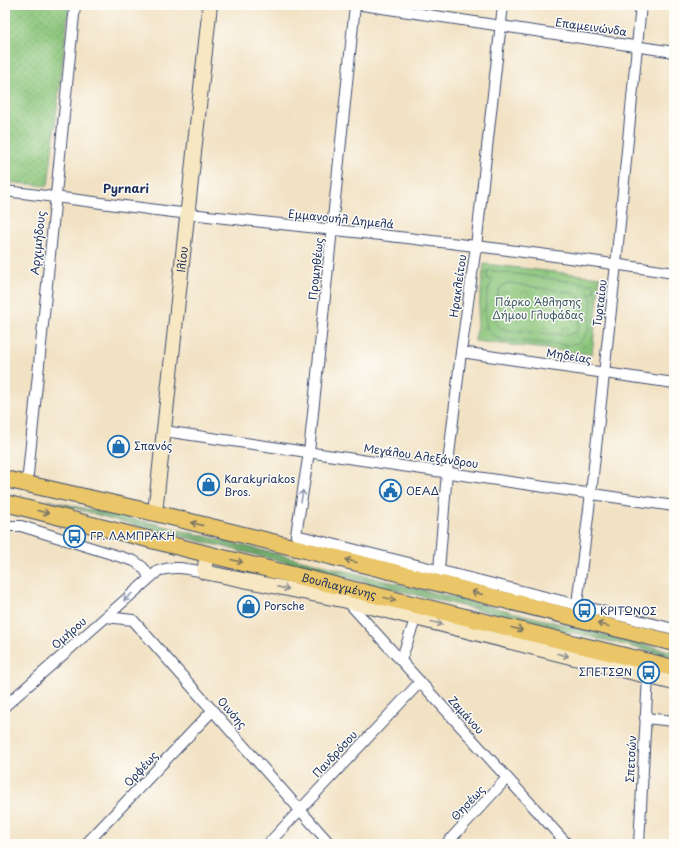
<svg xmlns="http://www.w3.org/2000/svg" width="679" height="849" viewBox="0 0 679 849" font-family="'Playpen Sans',sans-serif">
<defs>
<pattern id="grass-dots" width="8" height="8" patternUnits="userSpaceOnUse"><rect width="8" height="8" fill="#8ac579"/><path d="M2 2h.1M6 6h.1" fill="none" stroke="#70a066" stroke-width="1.8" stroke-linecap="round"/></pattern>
<pattern id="forest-crowns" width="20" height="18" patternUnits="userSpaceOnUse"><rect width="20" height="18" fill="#6faa69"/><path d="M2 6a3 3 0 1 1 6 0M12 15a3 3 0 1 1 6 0" fill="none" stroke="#5a8b5a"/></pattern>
<pattern id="park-crowns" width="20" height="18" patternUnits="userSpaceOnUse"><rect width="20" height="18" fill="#8ac579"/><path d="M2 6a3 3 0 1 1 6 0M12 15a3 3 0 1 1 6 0" fill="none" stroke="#70a066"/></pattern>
</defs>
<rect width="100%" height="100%" fill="#fdfcf7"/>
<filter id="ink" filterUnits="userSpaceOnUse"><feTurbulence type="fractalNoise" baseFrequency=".025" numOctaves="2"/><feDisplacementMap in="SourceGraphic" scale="8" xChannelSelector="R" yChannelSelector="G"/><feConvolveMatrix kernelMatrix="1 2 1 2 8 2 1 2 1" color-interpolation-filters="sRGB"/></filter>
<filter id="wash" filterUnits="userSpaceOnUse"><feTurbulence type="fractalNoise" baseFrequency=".012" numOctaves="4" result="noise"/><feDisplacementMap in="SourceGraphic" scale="16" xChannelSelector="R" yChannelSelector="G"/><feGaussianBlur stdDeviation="0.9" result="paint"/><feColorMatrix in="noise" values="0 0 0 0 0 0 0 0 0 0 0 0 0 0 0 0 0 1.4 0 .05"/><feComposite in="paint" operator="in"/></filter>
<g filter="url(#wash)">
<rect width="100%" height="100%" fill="#f2e2c4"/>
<polygon fill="url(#grass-dots)" stroke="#527a6c" points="5,5 69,5 48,186 5,182"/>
<polygon fill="url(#forest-crowns)" stroke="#456c64" points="47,500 152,523 642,644 674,652 674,657 424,597 111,519"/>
<polygon fill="url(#park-crowns)" stroke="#527a6c" points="484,264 600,277 592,354 475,341"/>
<path fill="#8ac579" stroke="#527a6c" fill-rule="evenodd" d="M488 270 595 285 594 293H588L592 300 589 329 584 338 578 343 569 345 503 340C484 334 484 321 486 304 487 295 488 287 493 280L487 279ZM509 283 575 293C578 295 580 298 581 301 583 306 580 326 577 331 574 333 571 334 568 335L505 330C501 328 497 326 496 322 494 317 496 294 499 290 501 286 505 284 509 283Z"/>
</g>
<g filter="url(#ink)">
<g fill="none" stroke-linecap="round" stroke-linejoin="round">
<defs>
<g id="street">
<polyline points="355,5 309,452 296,535 674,629"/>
<polyline points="362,5 674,52"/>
<path d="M5 191C67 198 128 207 190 214 351 232 513 248 674 273"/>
<polyline points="461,352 674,383"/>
<polyline points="164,431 674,506"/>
<polyline points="27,484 75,5"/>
<path d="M5 526H21L134 561C142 566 146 569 149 578"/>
<polyline points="439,570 447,472 461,352 476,246 503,5"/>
<polyline points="347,601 567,844"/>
<polyline points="577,604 591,493 616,264 641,5"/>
<polyline points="106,617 133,620 330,844"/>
<polyline points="401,660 416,617"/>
<path d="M5 706 158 571C174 565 188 569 204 572"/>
<polyline points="645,718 674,721"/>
<polyline points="86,844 213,710"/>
<polyline points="268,844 420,682"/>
<polyline points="446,844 507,778"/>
<polyline points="639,844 648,676"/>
</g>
<g id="secondary">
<path id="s1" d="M155 513 210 5"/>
<polyline points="207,554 204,572 347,601 674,683"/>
</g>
<g id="primary">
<polyline points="5,479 155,513 410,576 674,643"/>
<path id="s2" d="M5 503 207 554 674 668"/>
</g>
</defs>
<use href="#street" stroke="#3b4a6d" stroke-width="12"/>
<use href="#secondary" stroke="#3b4a6d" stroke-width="16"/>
<use href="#primary" stroke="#3b4a6d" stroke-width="18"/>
<use href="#street" stroke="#fff" stroke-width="10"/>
<use href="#secondary" stroke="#f7e8c3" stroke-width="14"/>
<use href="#primary" stroke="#eac669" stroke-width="16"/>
</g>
<defs><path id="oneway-shaft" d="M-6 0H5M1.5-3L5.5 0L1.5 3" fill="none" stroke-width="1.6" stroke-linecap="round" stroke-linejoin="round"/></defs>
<g stroke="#8d97ae">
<use href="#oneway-shaft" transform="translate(302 496) rotate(-81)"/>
<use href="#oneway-shaft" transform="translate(128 597) rotate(138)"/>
</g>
<g stroke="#787363">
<use href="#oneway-shaft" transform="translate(43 512) rotate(14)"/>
<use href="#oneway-shaft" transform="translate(197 524) rotate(-166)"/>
<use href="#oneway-shaft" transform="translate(237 561) rotate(14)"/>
<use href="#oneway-shaft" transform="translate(351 561) rotate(-166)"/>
<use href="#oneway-shaft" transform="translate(477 593) rotate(-166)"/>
<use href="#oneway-shaft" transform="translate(390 599) rotate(14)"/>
<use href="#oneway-shaft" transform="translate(603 625) rotate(-165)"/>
<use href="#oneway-shaft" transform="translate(517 629) rotate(14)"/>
</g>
<g stroke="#898c90">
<use href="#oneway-shaft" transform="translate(283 588) rotate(11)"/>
<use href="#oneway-shaft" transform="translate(437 623) rotate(14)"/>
<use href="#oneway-shaft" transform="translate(563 655) rotate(14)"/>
</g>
</g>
<defs>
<symbol id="shop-ring" viewBox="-11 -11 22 22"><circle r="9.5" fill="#fdfcf7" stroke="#1f6fb2" stroke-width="1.5"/><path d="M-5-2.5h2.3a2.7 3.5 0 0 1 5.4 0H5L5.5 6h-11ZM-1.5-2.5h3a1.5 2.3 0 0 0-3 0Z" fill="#1f6fb2"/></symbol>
<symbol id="civic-ring" viewBox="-11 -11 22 22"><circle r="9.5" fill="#fdfcf7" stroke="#1f6fb2" stroke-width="1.5"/><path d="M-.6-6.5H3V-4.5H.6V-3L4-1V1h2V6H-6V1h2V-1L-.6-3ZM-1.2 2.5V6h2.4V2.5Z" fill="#1f6fb2"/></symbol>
<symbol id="bus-ring" viewBox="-11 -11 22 22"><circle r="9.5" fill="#fdfcf7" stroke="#1f6fb2" stroke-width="1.5"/><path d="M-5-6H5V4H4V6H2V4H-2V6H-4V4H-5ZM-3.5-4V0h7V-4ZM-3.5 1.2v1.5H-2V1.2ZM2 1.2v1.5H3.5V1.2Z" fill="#1f6fb2"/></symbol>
</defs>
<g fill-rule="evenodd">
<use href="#shop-ring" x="106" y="434" width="25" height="25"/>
<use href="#shop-ring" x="196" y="472" width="25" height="25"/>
<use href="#civic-ring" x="378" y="478" width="25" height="25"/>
<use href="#bus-ring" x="62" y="524" width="25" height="25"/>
<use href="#shop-ring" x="236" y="594" width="25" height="25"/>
<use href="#bus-ring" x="572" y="598" width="25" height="25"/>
<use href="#bus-ring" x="636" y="660" width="25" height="25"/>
</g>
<g text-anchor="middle" stroke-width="3" stroke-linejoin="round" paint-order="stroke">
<g font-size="11" fill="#1b2f5e" stroke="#fdfcf7">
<text transform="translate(591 27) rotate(8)" y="4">Επαμεινώνδα</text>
<text transform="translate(341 219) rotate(6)" y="4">Εμμανουήλ Δημελά</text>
<text transform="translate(38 243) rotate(-84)" y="4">Αρχιμήδους</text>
<text dy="4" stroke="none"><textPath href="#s1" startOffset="255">Ιλίου</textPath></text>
<text transform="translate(316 269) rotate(-84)" y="4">Προμηθέως</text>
<text transform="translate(458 286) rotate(-82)" y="4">Ηρακλείτου</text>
<text transform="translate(600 303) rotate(-83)" y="4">Τυρταίου</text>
<text transform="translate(569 356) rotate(9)" y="4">Μηδείας</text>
<text transform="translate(421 456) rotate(8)" y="4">Μεγάλου Αλεξάνδρου</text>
<text dy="4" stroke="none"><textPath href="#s2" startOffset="344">Βουλιαγμένης</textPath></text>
<text transform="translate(69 633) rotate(-41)" y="4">Ομήρου</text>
<text transform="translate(232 713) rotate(49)" y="4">Οινόης</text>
<text transform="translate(466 715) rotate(48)" y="4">Ζαμάνου</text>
<text transform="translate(335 754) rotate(-47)" y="4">Πανδρόσου</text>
<text transform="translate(631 759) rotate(-87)" y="4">Σπετσών</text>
<text transform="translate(141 769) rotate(-47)" y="4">Ορφέως</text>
<text transform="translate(468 803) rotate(-47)" y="4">Θησέως</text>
</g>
<g font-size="11" fill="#3c5c66" stroke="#fdfcf7">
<text x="538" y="306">Πάρκο Άθλησης<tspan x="538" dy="13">Δήμου Γλυφάδας</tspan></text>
</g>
<g font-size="11" fill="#1b2f5e" stroke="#fdfcf7" text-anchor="start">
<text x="134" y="450">Σπανός</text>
<text x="224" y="483">Karakyriakos<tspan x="224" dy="13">Bros.</tspan></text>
<text x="406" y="495">ΟΕΑΔ</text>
<text x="90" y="540">ΓΡ. ΛΑΜΠΡΑΚΗ</text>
<text x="264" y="610">Porsche</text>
<text x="600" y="615">ΚΡΙΤΩΝΟΣ</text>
<text x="632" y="676" text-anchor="end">ΣΠΕΤΣΩΝ</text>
</g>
<g font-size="12" font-weight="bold" fill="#1b2f5e" stroke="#fdfcf7">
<text x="126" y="193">Pyrnari</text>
</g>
</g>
<rect width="679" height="849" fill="none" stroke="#fdfcf7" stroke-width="20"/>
</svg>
